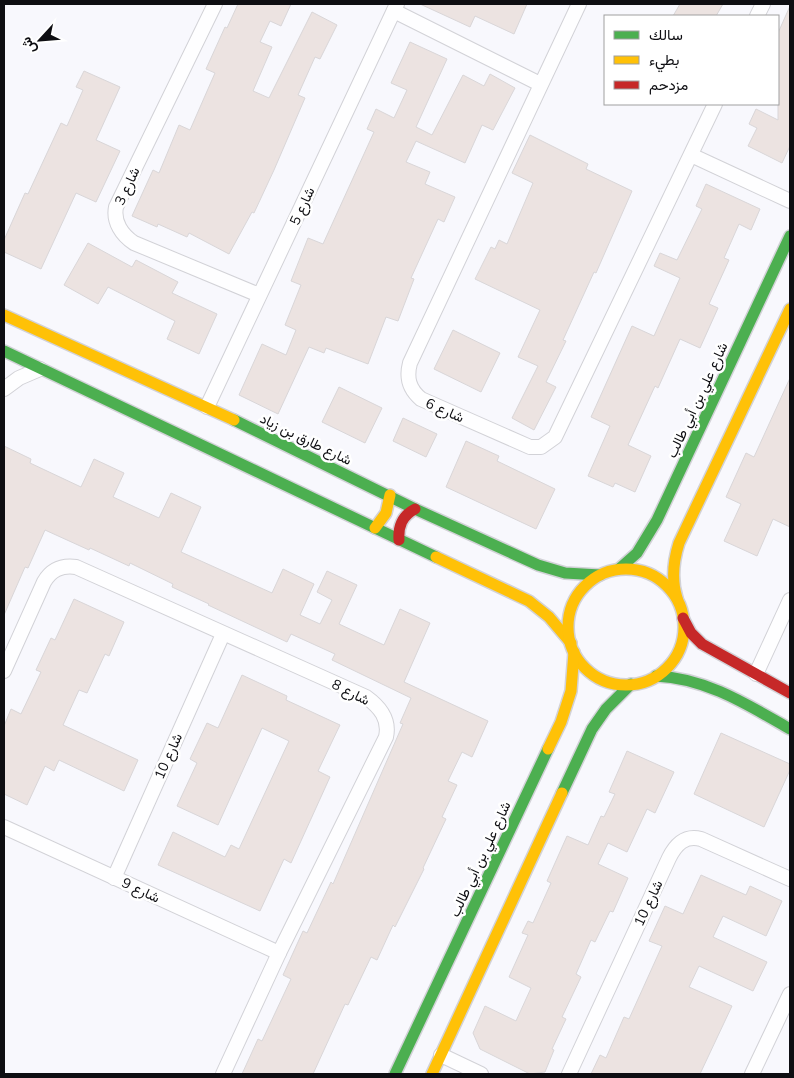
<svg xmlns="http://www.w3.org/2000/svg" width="794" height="1078" viewBox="0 0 794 1078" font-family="Mulish,Vazirmatn,sans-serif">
<rect width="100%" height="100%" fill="#f8f8fd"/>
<g fill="#ece3e1" stroke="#d9d6d8">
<polygon points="238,4 291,4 281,26 270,21 260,42 272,47 253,91 269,98 312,12 337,25 320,59 315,57 298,95 305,98 274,170 254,213 252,212 229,254 189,233 187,237 158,224 157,227 132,216 153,170 159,173 179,125 190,130 215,73 206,69 225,27 227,28"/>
<polygon points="420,4 527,4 514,34 475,16 470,27"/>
<polygon points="680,4 723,4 716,16 673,16"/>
<polygon points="790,6 790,146 782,163 748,146 757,128 749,124 756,109 778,120 778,33"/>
<polygon points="410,42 447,59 416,127 432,135 463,75 484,86 490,74 515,88 493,130 482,125 465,163 416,141 406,162 430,172 425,184 455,197 444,222 438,219 411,278 414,279 398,321 386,317 368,364 326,348 324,353 309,347 278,414 239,395 262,344 286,355 296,330 285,325 301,285 291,281 308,238 323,244 374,132 367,129 376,109 394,118 407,90 391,83"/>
<polygon points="84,71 120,87 96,140 120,151 96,202 76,193 41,269 4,252 4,240 25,193 28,194 61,123 67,126 83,90 76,87"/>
<polygon points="530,135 588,164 586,169 632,191 596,273 594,272 563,340 566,341 546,382 556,387 534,430 512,418 538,366 518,357 540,310 475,279 491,247 495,249 499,240 507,244 533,183 512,173"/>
<polygon points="706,184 760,209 751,230 739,224 724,258 729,260 709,304 718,308 700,348 680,339 658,388 655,386 628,445 651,456 635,492 615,483 613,487 588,476 610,426 591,417 632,326 654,336 680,278 654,266 660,253 677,260 702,209 696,206"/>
<polygon points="88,243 132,267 136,260 178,282 172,293 217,314 199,354 167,339 175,321 108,287 98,304 64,285"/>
<polygon points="453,330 500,353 481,392 434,369"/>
<polygon points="790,378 790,527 773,519 757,556 724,541 741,504 726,497 746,453 754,457"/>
<polygon points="339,387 382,408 365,443 322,422"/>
<polygon points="403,418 437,434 426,457 393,441"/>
<polygon points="466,441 499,456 497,461 555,489 536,529 446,487"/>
<polygon points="4,446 31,459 30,463 81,487 94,459 124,473 113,497 159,518 171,493 201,507 181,552 272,593 283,569 314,584 300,615 320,624 332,600 317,592 327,571 357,585 339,624 384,645 400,609 430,623 404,682 488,721 472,757 462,752 448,781 457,785 442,817 446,819 423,868 424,869 395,927 393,925 377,960 371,957 348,1005 345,1004 313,1074 242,1074 258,1039 262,1041 291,979 283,975 303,931 307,933 331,882 333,884 403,724 400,723 411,698 332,660 335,654 291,634 287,642 208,605 209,604 172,587 173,584 130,563 129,566 90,548 89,550 45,530 28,568 25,567 4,615"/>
<polygon points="74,599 124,622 109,656 105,654 87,693 79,690 63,725 138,760 124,791 59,760 54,771 45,766 27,805 4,794 4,726 11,709 21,714 41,672 36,670 51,638 55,640"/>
<polygon points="242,675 287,696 286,700 340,725 318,771 330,777 291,863 284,859 260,911 158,865 173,832 225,857 231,845 239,849 289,741 262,728 218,825 177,806 197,763 190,759 207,723 218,728"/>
<polygon points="721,733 790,764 790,770 764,827 694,794"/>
<polygon points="627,751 674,772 655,813 647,809 627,852 608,843 598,864 628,878 613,912 610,911 595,942 591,940 576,974 581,977 562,1017 566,1019 552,1049 554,1050 545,1072 530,1074 480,1049 473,1033 485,1006 516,1021 531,988 509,977 528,935 522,933 528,921 533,923 551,883 547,881 567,836 588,845 601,816 604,817 615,794 609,792"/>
<polygon points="701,875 746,895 750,886 782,901 766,936 723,916 713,937 767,962 753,991 699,966 689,987 732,1006 700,1074 591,1074 600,1055 606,1058 624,1017 629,1019 662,946 649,941 665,906 683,914"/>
</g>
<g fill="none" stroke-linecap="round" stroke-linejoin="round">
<defs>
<g id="street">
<path d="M215 4 116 207C113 222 122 235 134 243L259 295"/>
<path d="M579 4 410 363C406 378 409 389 421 399L530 447H541L555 437 715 104"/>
<polyline points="394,11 540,84"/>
<polyline points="757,16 763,4"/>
<polyline points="691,155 790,201"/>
<polyline points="4,389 19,378 40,369"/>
<polyline points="207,407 397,4"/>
<path d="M4 671 44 582C51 570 61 565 76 567L366 697C380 707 390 719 386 737L279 953 223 1074"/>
<polyline points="756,674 790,600"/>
<polyline points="4,827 279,953"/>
<polyline points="114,878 223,634"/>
<polyline points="441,1055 481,1074"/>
<path d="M569 1074 669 858C676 844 685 835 701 839L790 879"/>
<polyline points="752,1074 790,994"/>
</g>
<g id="fast">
<polyline points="4,351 436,557"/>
<polyline points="234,420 415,509 538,565 565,573 600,575"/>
<polyline points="619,569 637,553 657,520 790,236"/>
<path d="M656 676C706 678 748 705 790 729"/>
<polyline points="562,793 592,729 606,709 631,684"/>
<polyline points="395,1074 548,749"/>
</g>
<g id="slow">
<polyline points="4,315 234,420"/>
<polyline points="375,528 386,513 390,495"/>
<polyline points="436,557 529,601 549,617 571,643"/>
<circle cx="626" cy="627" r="58"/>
<path d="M677 598C671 579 673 562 679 543L790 309"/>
<polyline points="548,749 561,722 571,691 574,652"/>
<polyline points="432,1074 562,793"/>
</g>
<g id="jam">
<path d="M399 540C398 526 402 516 415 509"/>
<polyline points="683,618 691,633 702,644 790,693"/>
</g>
</defs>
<use href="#street" stroke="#d2d2d7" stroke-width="16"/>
<use href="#fast" stroke="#d2d2d7" stroke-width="14"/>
<use href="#slow" stroke="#d2d2d7" stroke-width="14"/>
<use href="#jam" stroke="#d2d2d7" stroke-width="14"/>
<use href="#street" stroke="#fefeff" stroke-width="14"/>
<use href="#fast" stroke="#4caf50" stroke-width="11"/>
<use href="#slow" stroke="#ffc107" stroke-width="11"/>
<use href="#jam" stroke="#c62828" stroke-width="11"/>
</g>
<g text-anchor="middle" stroke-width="5" stroke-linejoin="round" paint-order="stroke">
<g font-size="14" fill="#0e0e12" stroke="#fff">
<text transform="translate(127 186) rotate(-65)" y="5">شارع 3</text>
<text transform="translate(302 206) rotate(-65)" y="5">شارع 5</text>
<text transform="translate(697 400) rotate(-65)" y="5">شارع علي بن أبي طالب</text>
<text transform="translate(445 410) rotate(24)" y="5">شارع 6</text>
<text transform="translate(306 439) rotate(26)" y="5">شارع طارق بن زياد</text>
<text transform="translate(351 692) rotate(27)" y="5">شارع 8</text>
<text transform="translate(168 756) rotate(-66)" y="5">شارع 10</text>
<text transform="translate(480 859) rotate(-65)" y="5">شارع علي بن أبي طالب</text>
<text transform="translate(141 890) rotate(25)" y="5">شارع 9</text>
<text transform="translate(648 903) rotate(-65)" y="5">شارع 10</text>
</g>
</g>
<rect width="794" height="1078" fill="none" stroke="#0e0e12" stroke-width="10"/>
<rect x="604" y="15" width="175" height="90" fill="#ffffff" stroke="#9f9fa0"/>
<rect x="614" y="31" width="25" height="8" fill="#4caf50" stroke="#9f9fa0"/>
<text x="649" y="40" font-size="15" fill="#0e0e12">سالك</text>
<rect x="614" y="56" width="25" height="8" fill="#ffc107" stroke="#9f9fa0"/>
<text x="649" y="65" font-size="15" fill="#0e0e12">بطيء</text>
<rect x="614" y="81" width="25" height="8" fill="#c62828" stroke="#9f9fa0"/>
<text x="649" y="90" font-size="15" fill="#0e0e12">مزدحم</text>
<g transform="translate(40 40) rotate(244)" stroke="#ffffff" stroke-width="4" paint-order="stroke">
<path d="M0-4L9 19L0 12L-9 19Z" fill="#0e0e12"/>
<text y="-8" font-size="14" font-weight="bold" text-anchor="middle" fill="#0e0e12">ش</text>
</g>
</svg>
